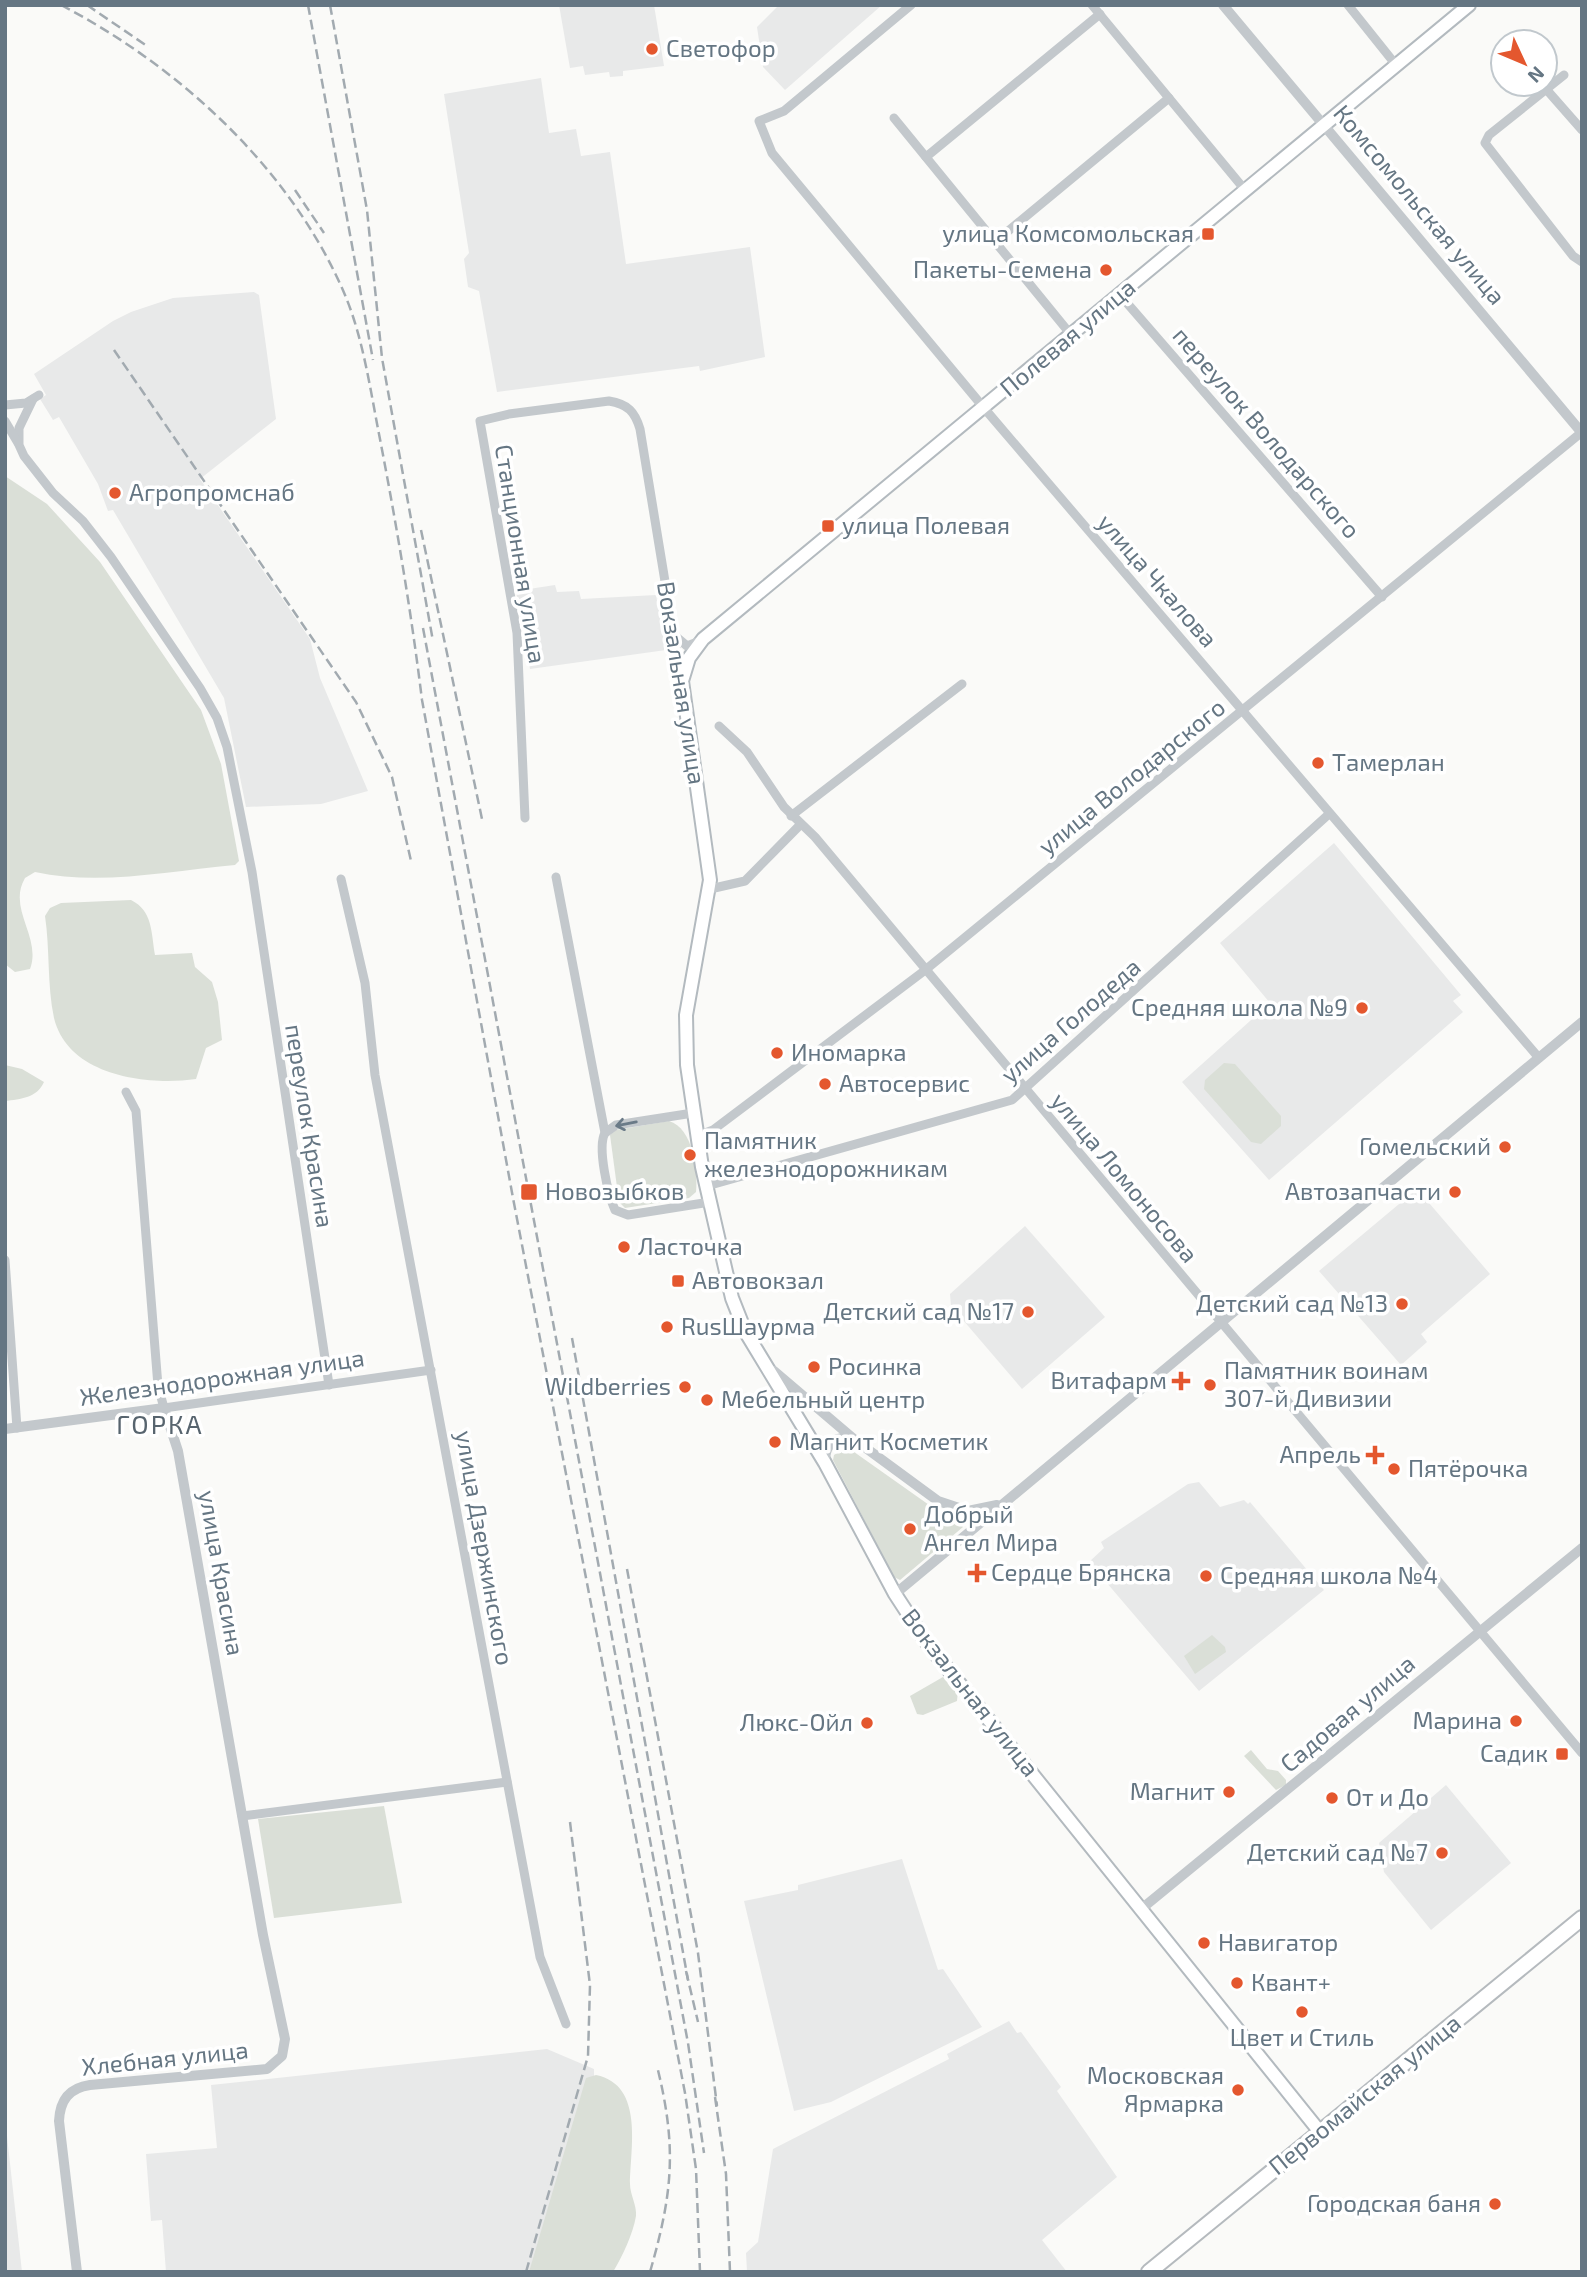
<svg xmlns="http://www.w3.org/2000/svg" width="1587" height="2277" viewBox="0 0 1587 2277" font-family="'Exo 2',sans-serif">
<rect width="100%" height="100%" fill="#fafaf8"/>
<g fill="#e8e9e9">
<polygon points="559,5 654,5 664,66 623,71 623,76 610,77 609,72 585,75 583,66 570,68"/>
<polygon points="779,5 882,5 785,90 763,67 757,27"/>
<polygon points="541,78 549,133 576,129 581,156 610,152 626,264 750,247 765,357 700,371 699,366 497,392 479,291 468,287 464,259 469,253 444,94"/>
<polygon points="254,292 259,295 276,419 200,479 310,639 320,678 368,791 321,804 246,807 224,698 113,510 108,511 98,484 59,417 53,420 40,399 46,395 34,374 113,321 131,312 173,298"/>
<polygon points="555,585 557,592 579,591 581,599 656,595 666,650 530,669 516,591"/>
<polygon points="1334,843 1461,995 1453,1001 1463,1012 1269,1180 1182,1082 1270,1003 1220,943"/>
<polygon points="1417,1189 1490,1274 1421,1334 1427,1342 1401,1365 1319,1271"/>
<polygon points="1025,1226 1105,1317 1022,1389 951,1306 950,1294"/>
<polygon points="1199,1482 1220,1507 1244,1500 1248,1504 1250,1502 1324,1590 1199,1691 1089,1562 1104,1548 1101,1542 1188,1484"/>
<polygon points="1446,1785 1511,1863 1431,1930 1384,1872 1379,1843"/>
<polygon points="902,1859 938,1970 943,1969 982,2027 831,2102 794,2111 744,1901 798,1890 798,1885"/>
<polygon points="1009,2021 1017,2033 1021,2032 1061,2087 1057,2091 1117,2177 1042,2240 1067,2272 747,2272 746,2253 758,2242 773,2149 949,2059 947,2054"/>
<polygon points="547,2049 594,2069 594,2086 539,2272 166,2272 162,2220 151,2221 146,2154 217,2148 211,2085"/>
<polygon points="5,2118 22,2272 5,2272"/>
</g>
<g fill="#dadfd7">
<path d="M5 476 47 504 100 562 201 710 221 764 239 861 235 865C168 871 100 886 35 872L25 878C7 909 42 937 30 969L15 972 5 964Z"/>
<path d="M131 900C153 911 151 932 155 955L192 953 195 967 212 982 218 1002 222 1040 206 1048 196 1079C147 1086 68 1076 54 1018 47 985 50 949 45 916L50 908 61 903Z"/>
<polygon points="1224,1063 1235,1064 1281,1116 1281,1126 1261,1144 1251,1142 1204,1089 1205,1080"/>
<path d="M5 1065 22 1069 44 1082C37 1098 21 1099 5 1101Z"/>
<path d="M669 1121C693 1128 698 1170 696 1192L689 1198 625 1208 619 1202 610 1135 616 1130Z"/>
<polygon points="847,1447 939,1512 952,1514 963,1527 900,1580 894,1577 833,1460 834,1455"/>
<polygon points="1212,1635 1225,1647 1226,1652 1195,1674 1184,1656"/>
<polygon points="943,1677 958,1690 957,1701 923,1715 917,1714 910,1696"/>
<polygon points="1251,1750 1267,1769 1278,1771 1286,1780 1286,1785 1276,1790 1244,1756"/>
<polygon points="384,1806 402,1903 274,1918 258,1819"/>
<path d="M596 2075C645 2085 630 2150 630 2184 630 2195 637 2205 636 2216 633 2234 622 2257 613 2272H529L586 2078Z"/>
</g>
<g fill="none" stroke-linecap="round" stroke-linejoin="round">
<defs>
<polyline id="secondary" points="1320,2132 927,1643 895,1594 825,1463 745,1331 732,1298 702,1167 687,1065 686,1015 710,880 682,681 689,658 703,639 1469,5"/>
<polyline id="primary" points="1149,2272 1582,1918"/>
</defs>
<use href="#secondary" stroke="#b3babf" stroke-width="16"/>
<use href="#primary" stroke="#b5babe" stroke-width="18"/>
<g stroke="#c3c8cc" stroke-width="9">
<polyline points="911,5 784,111 759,121 772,153 984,408 1539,1058"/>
<polyline points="1092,5 1245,190"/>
<polyline points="1348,5 1396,65"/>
<polyline points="1564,75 1489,135 1485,143 1573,256 1582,262"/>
<polyline points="1546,89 1582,130"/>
<polyline points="894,118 1072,336"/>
<polyline points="926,157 1100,14"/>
<polyline points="995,242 1169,98"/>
<polyline points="1120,295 1382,597"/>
<polyline points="33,399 19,428 19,445 24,456 53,493 83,521 111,557 200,688 217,718 227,747 252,872 329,1385"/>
<polyline points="5,405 26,403 39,395"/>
<polyline points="5,421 18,443"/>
<polyline points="674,635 687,646 700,641"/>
<polyline points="719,726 747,752 784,807 815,837 1582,1753"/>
<polyline points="791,816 962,684"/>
<path d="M525 818 517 633 480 421 509 414 609 401C628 404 635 412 640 429L681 679"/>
<polyline points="556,877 605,1133"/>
<polyline points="341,879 365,983 375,1075 540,1957 566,2024"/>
<polyline points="710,889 745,881 800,825"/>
<polyline points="126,1092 136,1111 158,1386 164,1408 431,1370"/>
<path d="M693 1113 616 1125 605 1133C597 1147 608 1195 615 1210L628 1215 710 1202"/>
<polyline points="697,1136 713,1130 924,971 1582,432"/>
<polyline points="707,1186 1012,1100 1329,814"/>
<polyline points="5,1260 17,1428"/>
<polyline points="242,1816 507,1782"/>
</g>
<g stroke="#c3c8cc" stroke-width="10">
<polyline points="1223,5 1582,433"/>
<polyline points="774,1371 855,1440 938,1501 968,1511 997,1505"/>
<path d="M5 1429 164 1408 178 1451 263 1935 285 2039 282 2056 267 2069 90 2085C69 2088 60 2100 59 2121L77 2272"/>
<path d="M825 1463C824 1446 835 1434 853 1439"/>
<polyline points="895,1594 1582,1022"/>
<polyline points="1140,1910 1582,1548"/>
</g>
<use href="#secondary" stroke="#fff" stroke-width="12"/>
<use href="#primary" stroke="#fff" stroke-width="14"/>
<g stroke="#a2aab0" stroke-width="2.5" stroke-dasharray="10 5" stroke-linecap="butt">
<path d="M61 5C180 67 292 170 345 295 363 338 370 388 379 434 396 522 411 610 422 700L513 1198 685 2093 696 2169 700 2272"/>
<polyline points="87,5 147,46"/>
<polyline points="308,5 373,360"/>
<polyline points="330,5 367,210 382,358 433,641"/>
<polyline points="295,190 324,233"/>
<polyline points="114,350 356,702 392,777 411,861"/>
<polyline points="421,530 482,819"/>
<polyline points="423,628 688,2043 704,2153"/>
<polyline points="572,1338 688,1980"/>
<polyline points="627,1569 698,1953 717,2106"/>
<polyline points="686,1971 698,2022"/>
<polyline points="715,2097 726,2174 730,2272"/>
<polyline points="526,2272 588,2056 590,1985 570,1822"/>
<path d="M650 2272C673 2192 677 2147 657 2066"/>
</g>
</g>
<defs><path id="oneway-shaft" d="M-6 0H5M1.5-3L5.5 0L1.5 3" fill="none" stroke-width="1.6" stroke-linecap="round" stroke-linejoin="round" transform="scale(1.75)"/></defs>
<use stroke="#6a7a87" href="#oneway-shaft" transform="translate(626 1124) rotate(169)"/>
<g fill="#e4572e" stroke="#fff" stroke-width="2.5">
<circle cx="652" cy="49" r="7"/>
<rect x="1201" y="227" width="14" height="14" rx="3.5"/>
<circle cx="1106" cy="270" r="7"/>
<circle cx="115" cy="493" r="7"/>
<rect x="821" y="519" width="14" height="14" rx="3.5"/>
<circle cx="1318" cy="763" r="7"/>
<circle cx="1362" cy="1008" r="7"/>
<circle cx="777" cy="1053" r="7"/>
<circle cx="825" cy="1084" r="7"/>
<circle cx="1505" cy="1147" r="7"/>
<circle cx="690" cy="1155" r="7"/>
<rect x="520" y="1183" width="18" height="18" rx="3.5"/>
<circle cx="1455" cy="1192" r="7"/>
<circle cx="624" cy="1247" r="7"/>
<rect x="671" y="1274" width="14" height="14" rx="3.5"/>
<circle cx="1402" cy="1304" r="7"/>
<circle cx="1028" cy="1312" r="7"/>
<circle cx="667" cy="1327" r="7"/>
<circle cx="814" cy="1367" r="7"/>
<path d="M1177.5 1370.5h7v7h7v7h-7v7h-7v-7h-7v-7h7z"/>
<circle cx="1210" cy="1385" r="7"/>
<circle cx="685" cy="1387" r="7"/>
<circle cx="707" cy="1400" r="7"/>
<circle cx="775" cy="1442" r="7"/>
<path d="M1371.5 1444.5h7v7h7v7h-7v7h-7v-7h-7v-7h7z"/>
<circle cx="1394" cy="1469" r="7"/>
<circle cx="910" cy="1529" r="7"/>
<path d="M973.5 1562.5h7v7h7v7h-7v7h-7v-7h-7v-7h7z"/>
<circle cx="1206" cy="1576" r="7"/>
<circle cx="1516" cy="1721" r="7"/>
<circle cx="867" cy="1723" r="7"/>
<rect x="1555" y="1747" width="14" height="14" rx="3.5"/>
<circle cx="1229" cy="1792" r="7"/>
<circle cx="1332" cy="1798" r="7"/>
<circle cx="1442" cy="1853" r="7"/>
<circle cx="1204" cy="1943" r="7"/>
<circle cx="1237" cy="1983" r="7"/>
<circle cx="1302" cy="2012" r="7"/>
<circle cx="1238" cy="2090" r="7"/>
<circle cx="1495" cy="2204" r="7"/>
</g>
<g text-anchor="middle" stroke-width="7" stroke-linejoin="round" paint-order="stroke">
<g font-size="24" fill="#657683" stroke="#fff" text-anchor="start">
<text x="666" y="57">Светофор</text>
<text x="1194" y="242" text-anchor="end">улица Комсомольская</text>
<text x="1092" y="278" text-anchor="end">Пакеты-Семена</text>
<text x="129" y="501">Агропромснаб</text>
<text x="842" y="534">улица Полевая</text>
<text x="1332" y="771">Тамерлан</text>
<text x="1348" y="1016" text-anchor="end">Средняя школа №9</text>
<text x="791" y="1061">Иномарка</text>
<text x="839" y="1092">Автосервис</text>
<text x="704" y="1149">Памятник<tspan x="704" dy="28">железнодорожникам</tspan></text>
<text x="1491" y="1155" text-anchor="end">Гомельский</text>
<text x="545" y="1200">Новозыбков</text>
<text x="1441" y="1200" text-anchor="end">Автозапчасти</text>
<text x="638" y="1255">Ласточка</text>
<text x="692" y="1289">Автовокзал</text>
<text x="1388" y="1312" text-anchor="end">Детский сад №13</text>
<text x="1014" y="1320" text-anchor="end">Детский сад №17</text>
<text x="681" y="1335">RusШаурма</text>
<text x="828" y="1375">Росинка</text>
<text x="1224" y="1379">Памятник воинам<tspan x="1224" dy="28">307-й Дивизии</tspan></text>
<text x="1167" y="1389" text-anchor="end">Витафарм</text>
<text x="671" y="1395" text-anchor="end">Wildberries</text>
<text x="721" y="1408">Мебельный центр</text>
<text x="789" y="1450">Магнит Косметик</text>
<text x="1361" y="1463" text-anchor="end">Апрель</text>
<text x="1408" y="1477">Пятёрочка</text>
<text x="924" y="1523">Добрый<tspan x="924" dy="28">Ангел Мира</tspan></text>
<text x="991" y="1581">Сердце Брянска</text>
<text x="1220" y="1584">Средняя школа №4</text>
<text x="1502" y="1729" text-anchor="end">Марина</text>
<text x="853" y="1731" text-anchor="end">Люкс-Ойл</text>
<text x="1548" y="1762" text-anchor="end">Садик</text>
<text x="1215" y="1800" text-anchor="end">Магнит</text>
<text x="1346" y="1806">От и До</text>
<text x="1428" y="1861" text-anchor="end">Детский сад №7</text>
<text x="1218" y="1951">Навигатор</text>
<text x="1251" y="1991">Квант+</text>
<text x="1302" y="2046" text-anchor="middle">Цвет и Стиль</text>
<text x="1224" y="2084" text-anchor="end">Московская<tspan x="1224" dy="28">Ярмарка</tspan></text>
<text x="1481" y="2212" text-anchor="end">Городская баня</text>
</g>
<g font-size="24" fill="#657683" stroke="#fff">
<text transform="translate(1419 205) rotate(50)" y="8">Комсомольская улица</text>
<text transform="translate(1068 338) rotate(-40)" y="8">Полевая улица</text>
<text transform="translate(1266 433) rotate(49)" y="8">переулок Володарского</text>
<text transform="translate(520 554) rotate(81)" y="8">Станционная улица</text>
<text transform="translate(1157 581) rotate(49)" y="8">улица Чкалова</text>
<text transform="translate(681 683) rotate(81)" y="8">Вокзальная улица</text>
<text transform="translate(1132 777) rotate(-39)" y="8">улица Володарского</text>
<text transform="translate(1071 1021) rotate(-41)" y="8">улица Голодеда</text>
<text transform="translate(309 1126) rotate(81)" y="8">переулок Красина</text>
<text transform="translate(1124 1178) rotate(50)" y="8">улица Ломоносова</text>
<text transform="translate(222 1378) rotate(-8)" y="8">Железнодорожная улица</text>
<text transform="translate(484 1548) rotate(80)" y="8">улица Дзержинского</text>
<text transform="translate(221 1573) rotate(80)" y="8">улица Красина</text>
<text transform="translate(970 1693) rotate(52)" y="8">Вокзальная улица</text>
<text transform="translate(1348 1714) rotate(-40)" y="8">Садовая улица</text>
<text transform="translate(165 2059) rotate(-6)" y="8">Хлебная улица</text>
<text transform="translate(1365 2095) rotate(-39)" y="8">Первомайская улица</text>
</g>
<g font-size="26" letter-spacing="2" fill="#57646e" stroke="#fff">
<text x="160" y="1434">ГОРКА</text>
</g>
</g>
<rect width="1587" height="2277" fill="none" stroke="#657683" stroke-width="14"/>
<g transform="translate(1524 63) rotate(134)"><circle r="33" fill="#ffffff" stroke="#c1c8cd" stroke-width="2"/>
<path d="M0-5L12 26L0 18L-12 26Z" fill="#e4572e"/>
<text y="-10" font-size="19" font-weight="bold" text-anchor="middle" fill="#657683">N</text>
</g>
</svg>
